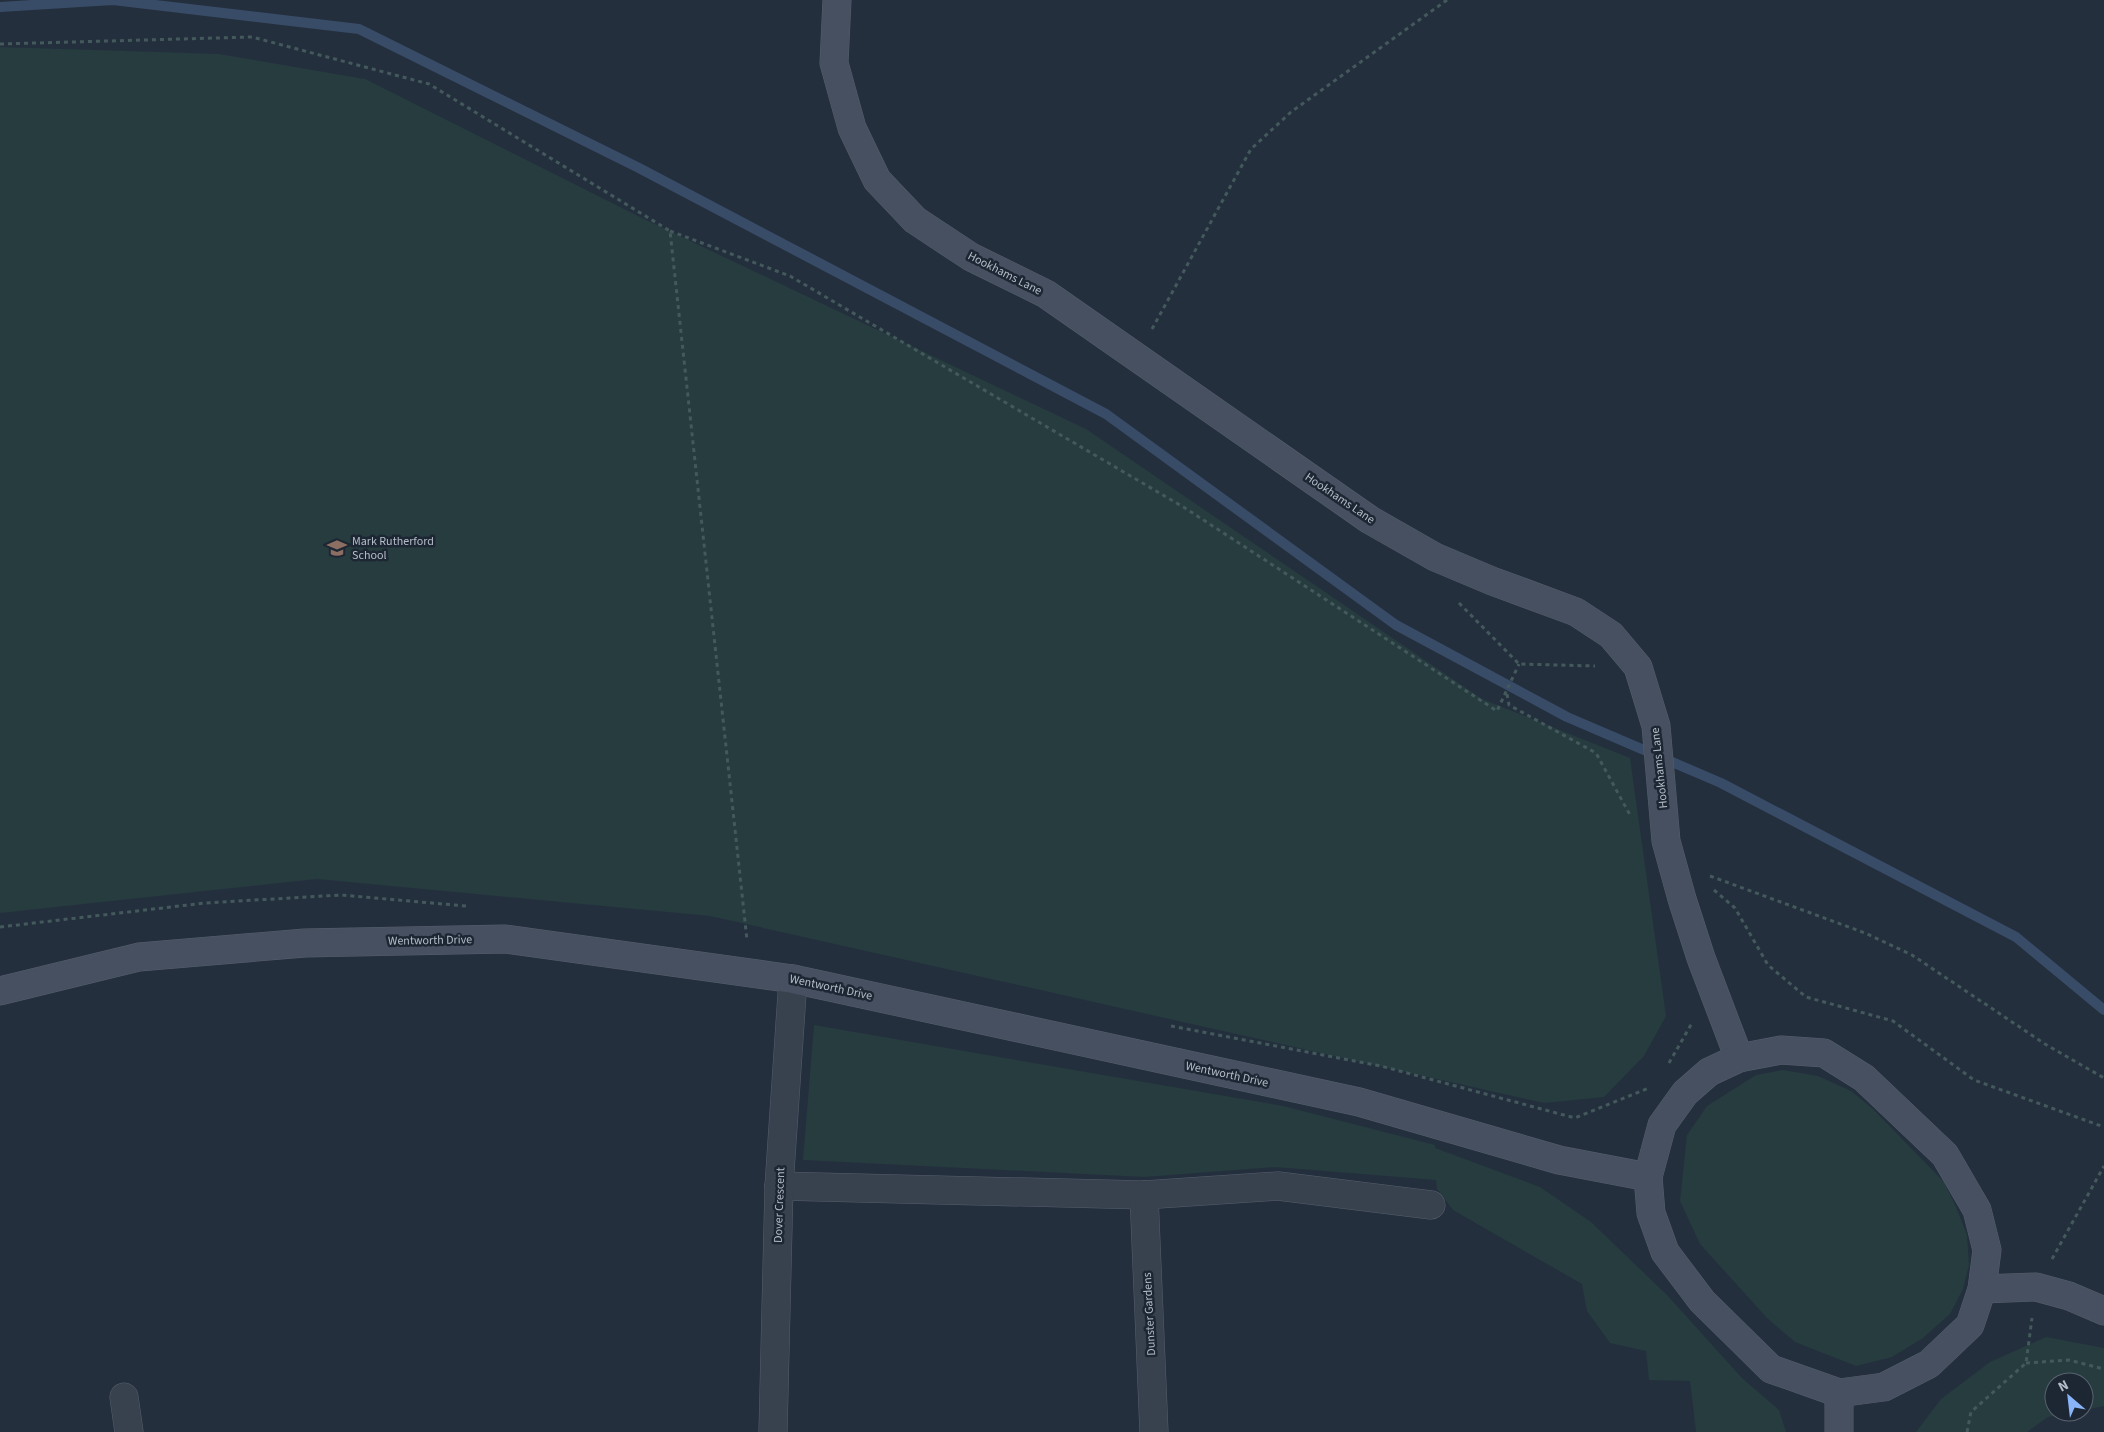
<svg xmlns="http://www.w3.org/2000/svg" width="2104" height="1432" viewBox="0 0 2104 1432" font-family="'Source Sans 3',sans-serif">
<rect width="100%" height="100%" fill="#242f3e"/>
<g fill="#263c3f">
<polygon points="0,47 219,54 365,79 642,218 1086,429 1482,699 1630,758 1666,1016 1644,1056 1604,1097 1544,1103 710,916 317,879 0,913"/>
<polygon points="814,1025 1283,1106 1435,1145 1435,1148 1540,1187 1591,1222 1667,1295 1742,1378 1779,1410 1786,1432 1696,1432 1690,1381 1649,1380 1646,1351 1610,1343 1587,1311 1582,1284 1453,1210 1437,1189 1436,1180 1275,1167 1144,1177 803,1160"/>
<polygon points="1783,1070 1818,1076 1851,1091 1873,1109 1944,1182 1956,1207 1967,1235 1969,1265 1963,1289 1950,1314 1923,1338 1892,1357 1856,1366 1795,1342 1767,1318 1700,1244 1680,1201 1687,1135 1707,1106 1756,1075"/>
<polygon points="2046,1337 2104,1348 2104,1406 2084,1410 2084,1382 2054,1382 2054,1412 2073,1412 2048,1417 2027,1432 1916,1432 1941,1399 1990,1362"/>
</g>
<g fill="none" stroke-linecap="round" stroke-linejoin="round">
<polyline stroke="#394c67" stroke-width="10" points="0,7 113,0 359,29 639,168 1106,414 1396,625 1567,717 1721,783 2016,937 2104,1010"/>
<defs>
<g id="street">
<polyline points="779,1186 1144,1195 1278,1186 1431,1205"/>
<polyline points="1144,1195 1154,1432"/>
<polyline points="124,1397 129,1432"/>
<polyline points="773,1432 779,1186 793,979"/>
</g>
<g id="secondary">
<polyline points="837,0 834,63 852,128 877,180 915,220 971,257 1046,294 1370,520 1435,557 1492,581 1576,612 1611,635 1638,667 1656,726 1666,841 1682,899 1701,958 1739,1058"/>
<polyline points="0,991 139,957 305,943 505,939 793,979 1359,1102 1559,1160 1648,1177"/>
<polygon points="1781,1050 1824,1053 1864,1078 1945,1155 1977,1210 1987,1250 1982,1289 1970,1325 1929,1364 1884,1387 1839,1393 1771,1369 1702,1301 1665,1252 1651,1213 1648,1177 1662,1125 1685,1093 1709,1072 1739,1058"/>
<polyline points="1982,1289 2036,1287 2069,1296 2104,1311"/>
<polyline points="1839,1432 1839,1393"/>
</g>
</defs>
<use href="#street" stroke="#565f6c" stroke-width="29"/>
<use href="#secondary" stroke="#565f6c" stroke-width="29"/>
<g stroke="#44595c" stroke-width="3" stroke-dasharray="4 4" stroke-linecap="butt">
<polyline points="0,44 252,37 429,84 670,231 747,940"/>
<polyline points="670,231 790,276 1185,508 1497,711 1519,664"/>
<polyline points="1152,329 1251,149 1291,112 1447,0"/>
<polyline points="1459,603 1519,664 1595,666"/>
<polyline points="1507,694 1509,705 1596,753 1630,815"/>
<polyline points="1710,876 1865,933 1912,955 2045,1044 2104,1078"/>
<polyline points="1714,890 1735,908 1768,965 1806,997 1893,1021 1974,1080 2104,1127"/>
<polyline points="0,927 205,903 341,895 466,906"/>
<polyline points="1171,1026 1381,1066 1575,1118 1649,1088"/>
<polyline points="1669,1063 1692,1023"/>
<polyline points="2052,1259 2104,1166"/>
<polyline points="2026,1363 2069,1360 2104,1369"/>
<polyline points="1967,1432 1971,1412 2026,1363 2032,1318"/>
</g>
<use href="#street" stroke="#38414e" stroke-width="28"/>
<use href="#secondary" stroke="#465061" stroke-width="28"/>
</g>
<defs>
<symbol id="school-bare" viewBox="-9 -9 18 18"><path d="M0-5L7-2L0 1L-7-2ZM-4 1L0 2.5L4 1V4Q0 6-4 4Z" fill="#8d6e63" stroke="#1d2633" stroke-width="2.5" paint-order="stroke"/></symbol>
</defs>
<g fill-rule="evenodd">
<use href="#school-bare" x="323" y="534" width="28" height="28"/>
</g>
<g text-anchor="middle" stroke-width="5" stroke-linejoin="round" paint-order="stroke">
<g font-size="12" fill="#b4bcc9" stroke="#1d2633">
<text transform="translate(1005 273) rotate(27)" y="4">Hookhams Lane</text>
<text transform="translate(1340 498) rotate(34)" y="4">Hookhams Lane</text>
<text transform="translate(1659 768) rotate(-96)" y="4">Hookhams Lane</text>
<text transform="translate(430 940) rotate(-1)" y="4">Wentworth Drive</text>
<text transform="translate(831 987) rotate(12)" y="4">Wentworth Drive</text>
<text transform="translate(1227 1074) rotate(12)" y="4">Wentworth Drive</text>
<text transform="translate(779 1205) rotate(-88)" y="4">Dover Crescent</text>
<text transform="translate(1149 1314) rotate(-93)" y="4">Dunster Gardens</text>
</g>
<g font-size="12" fill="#b4bcc9" stroke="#1d2633" text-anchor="start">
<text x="352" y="545">Mark Rutherford<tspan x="352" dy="14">School</tspan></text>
</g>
</g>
<g transform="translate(2069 1397) rotate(332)"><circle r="24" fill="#1d2633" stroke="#59626f"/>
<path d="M0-4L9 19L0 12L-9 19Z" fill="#8ab4f8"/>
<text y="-8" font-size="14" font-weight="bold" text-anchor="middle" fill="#b4bcc9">N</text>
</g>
</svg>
